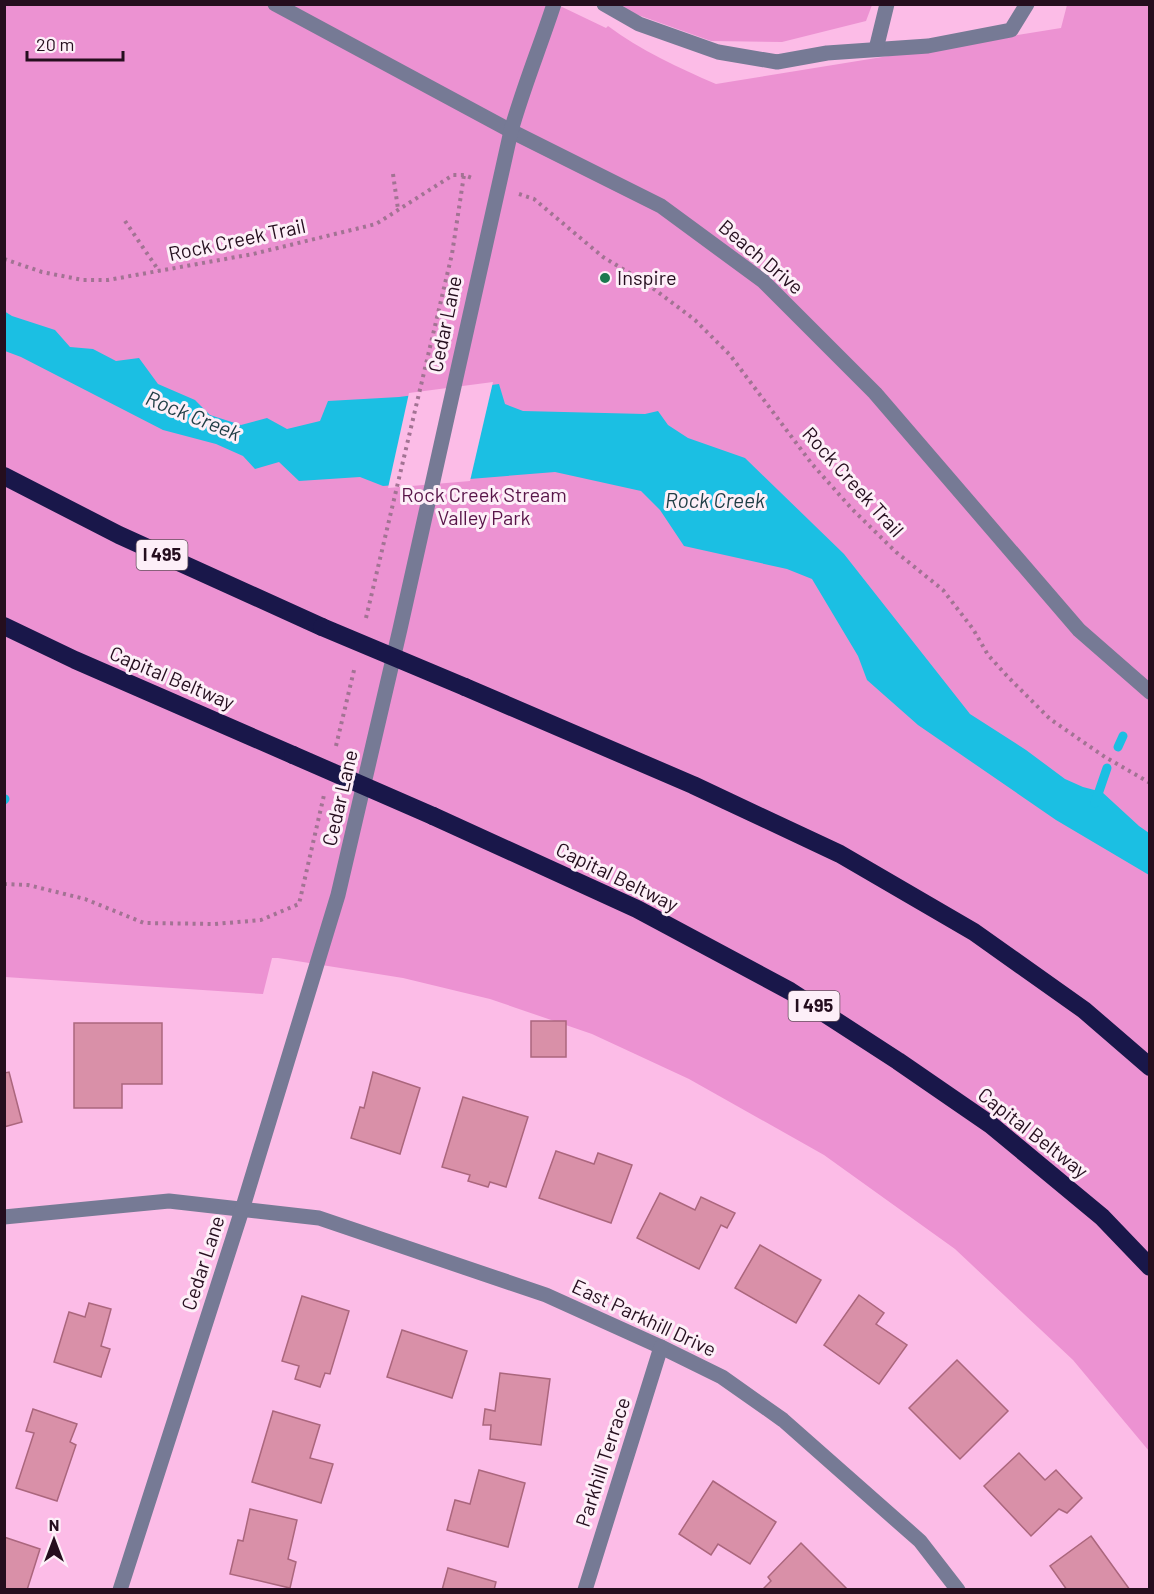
<svg xmlns="http://www.w3.org/2000/svg" width="1154" height="1594" viewBox="0 0 1154 1594" font-family="Barlow,sans-serif">
<rect width="100%" height="100%" fill="#fcbce7"/>
<g fill="#ec92d2">
<path d="M4 5H558L606 28 608 26C640 50 679 68 716 84L1061 28 1067 5H1149V1451L1073 1360 955 1249 824 1155 689 1079 592 1034 490 999 403 978 278 958H272L263 994 5 977Z"/>
<polygon points="610,5 872,5 866,21 782,42 711,41"/>
</g>
<polygon fill="#1bbfe3" points="4,311 12,316 55,330 70,347 93,349 116,361 139,358 158,384 195,400 210,415 241,425 267,418 287,429 320,421 328,401 399,397 499,384 505,404 523,411 645,414 658,411 668,425 688,438 745,458 844,554 970,714 1026,750 1065,779 1083,787 1102,792 1139,826 1149,833 1149,875 1056,820 918,725 867,680 858,656 812,579 787,569 684,546 660,510 641,491 555,472 383,486 360,477 299,481 279,462 255,469 243,456 216,444 163,430 21,357 5,351"/>
<polygon fill="#fcbce7" points="493,382 470,481 388,488 409,393"/>
<g fill="none" stroke-linecap="round" stroke-linejoin="round">
<g stroke="#1bbfe3" stroke-width="9">
<polyline points="1118,747 1123,736"/>
<polyline points="4,800 5,799"/>
<polyline points="1095,803 1107,768"/>
</g>
</g>
<g fill="#d990a8" stroke="#ab667d" stroke-width="1.5">
<rect x="531" y="1021" width="35" height="36"/>
<polygon points="74,1023 162,1023 162,1084 122,1084 122,1108 74,1108"/>
<polygon points="9,1072 22,1122 4,1127 4,1073"/>
<polygon points="373,1072 420,1088 400,1154 351,1138 360,1107 364,1108"/>
<polygon points="463,1097 528,1117 506,1187 490,1182 488,1187 468,1181 470,1175 442,1167"/>
<polygon points="556,1151 594,1164 598,1153 632,1165 611,1223 539,1198"/>
<polygon points="660,1193 695,1210 701,1197 735,1213 727,1228 721,1225 699,1269 637,1238"/>
<polygon points="760,1245 821,1280 796,1323 735,1288"/>
<polygon points="859,1295 884,1313 876,1324 907,1345 879,1384 824,1345"/>
<polygon points="302,1296 349,1311 330,1374 325,1373 320,1387 295,1379 299,1366 282,1361"/>
<polygon points="89,1303 111,1309 101,1346 110,1349 101,1377 54,1362 69,1312 85,1317"/>
<polygon points="402,1330 467,1351 452,1398 387,1377"/>
<polygon points="957,1360 1008,1411 960,1459 909,1408"/>
<polygon points="500,1373 550,1379 541,1445 490,1439 491,1425 483,1425 485,1409 495,1411"/>
<polygon points="33,1409 77,1424 70,1442 76,1445 57,1501 16,1488 34,1433 26,1431"/>
<polygon points="273,1411 320,1425 310,1458 333,1464 321,1503 252,1482"/>
<polygon points="1019,1453 1045,1480 1056,1470 1082,1498 1067,1513 1059,1509 1031,1536 984,1486"/>
<polygon points="479,1470 525,1483 508,1547 447,1530 455,1500 470,1504"/>
<polygon points="713,1481 776,1522 750,1564 718,1544 711,1555 679,1534"/>
<polygon points="250,1509 297,1520 288,1559 296,1562 290,1588 230,1574 238,1540 243,1541"/>
<polygon points="1091,1536 1130,1590 1067,1590 1050,1566"/>
<polygon points="4,1537 40,1549 27,1590 4,1590"/>
<polygon points="801,1543 848,1590 763,1589 771,1581 768,1577"/>
<polygon points="448,1568 496,1582 494,1590 442,1590"/>
</g>
<g fill="none" stroke-linecap="round" stroke-linejoin="round">
<g stroke="#a27393" stroke-width="4" stroke-dasharray="3 4.5" stroke-linecap="butt">
<polyline points="393,174 398,209"/>
<polyline points="519,194 534,199 603,257 646,283 695,320 730,355 812,464 852,509 896,552 943,590 973,629 988,655 1008,677 1050,719 1105,757 1150,783"/>
<polyline points="125,221 159,271"/>
<polyline points="4,259 42,272 83,280 108,280 253,254 376,224 453,175 464,175 475,179"/>
<polyline points="366,618 452,254 464,175"/>
<polyline points="336,746 355,666"/>
<polyline points="4,884 28,885 85,899 144,923 215,924 261,920 299,904 324,795"/>
</g>
<g stroke="#767a95" stroke-width="15">
<polyline points="275,4 511,131 661,206 763,281 875,393 1079,630 1150,692"/>
<polyline points="604,4 639,24 718,52 777,62 827,53 928,46 1011,30 1027,4"/>
<polyline points="876,49 887,4"/>
<polyline points="4,1217 169,1201 319,1218 546,1295 661,1347 722,1377 783,1420 920,1541 958,1590"/>
<path d="M120 1590 242 1210 338 895 400 629 511 131C523 88 540 47 554 4"/>
<polyline points="585,1590 661,1347"/>
</g>
<g stroke="#19174a" stroke-width="18">
<polyline points="4,476 119,535 322,627"/>
<polyline points="4,626 75,660 293,755"/>
<polyline points="465,687 693,785 840,854 974,932 1084,1010 1150,1067"/>
<polyline points="433,816 637,909 790,991 898,1061 991,1125 1102,1217 1150,1267"/>
</g>
<g stroke="#19174a" stroke-width="18">
<polyline points="322,627 465,687"/>
<polyline points="293,755 433,816"/>
</g>
</g>
<circle fill="#1a784e" stroke="#fdeff8" stroke-width="2" cx="605" cy="278" r="6"/>
<g text-anchor="middle" stroke-width="6" stroke-linejoin="round" paint-order="stroke">
<g fill="#fdeff8" stroke="#66525f" stroke-width="1.5">
<rect x="136.5" y="540" width="51" height="30" rx="4.5"/>
<rect x="788.5" y="991" width="51" height="30" rx="4.5"/>
</g>
<g font-size="18" font-weight="bold" fill="#250e1e">
<text x="162" y="561">I 495</text>
<text x="814" y="1012">I 495</text>
</g>
<g font-size="20" fill="#250e1e" stroke="#fdeff8">
<text transform="translate(237 240) rotate(-12)" y="7">Rock Creek Trail</text>
<text transform="translate(761 257) rotate(40)" y="7">Beach Drive</text>
<text transform="translate(445 324) rotate(-78)" y="7">Cedar Lane</text>
<text transform="translate(853 482) rotate(48)" y="7">Rock Creek Trail</text>
<text transform="translate(172 678) rotate(23)" y="7">Capital Beltway</text>
<text transform="translate(340 798) rotate(-77)" y="7">Cedar Lane</text>
<text transform="translate(617 877) rotate(26)" y="7">Capital Beltway</text>
<text transform="translate(1033 1133) rotate(38)" y="7">Capital Beltway</text>
<text transform="translate(203 1263) rotate(-72)" y="7">Cedar Lane</text>
<text transform="translate(644 1318) rotate(25)" y="7">East Parkhill Drive</text>
<text transform="translate(603 1462) rotate(-72)" y="7">Parkhill Terrace</text>
</g>
<g font-size="20" fill="#250e1e" stroke="#fdeff8" text-anchor="start">
<text x="617" y="285">Inspire</text>
</g>
<g font-size="20" fill="#581448" stroke="#fdeff8">
<text x="484" y="502">Rock Creek Stream<tspan x="484" dy="23">Valley Park</tspan></text>
</g>
<g font-size="21" font-style="italic" fill="#1f3d45" stroke="#fdeff8">
<text transform="translate(193 416) rotate(22)" y="7">Rock Creek</text>
<text x="715" y="508">Rock Creek</text>
</g>
</g>
<rect width="1154" height="1594" fill="none" stroke="#250e1e" stroke-width="12"/>
<g transform="translate(54 1540)" stroke="#fdeff8" stroke-width="4.5" paint-order="stroke">
<path d="M0-4.5L10 22L0 15L-10 22Z" fill="#250e1e"/>
<text y="-9" font-size="16" font-weight="bold" text-anchor="middle" fill="#250e1e">N</text>
</g>
<path d="M27 51v9h96v-9" fill="none" stroke="#250e1e" stroke-width="3"/>
<text x="36" y="51" font-size="18" fill="#250e1e" stroke="#fdeff8" stroke-width="4.5" paint-order="stroke">20 m</text>
</svg>
